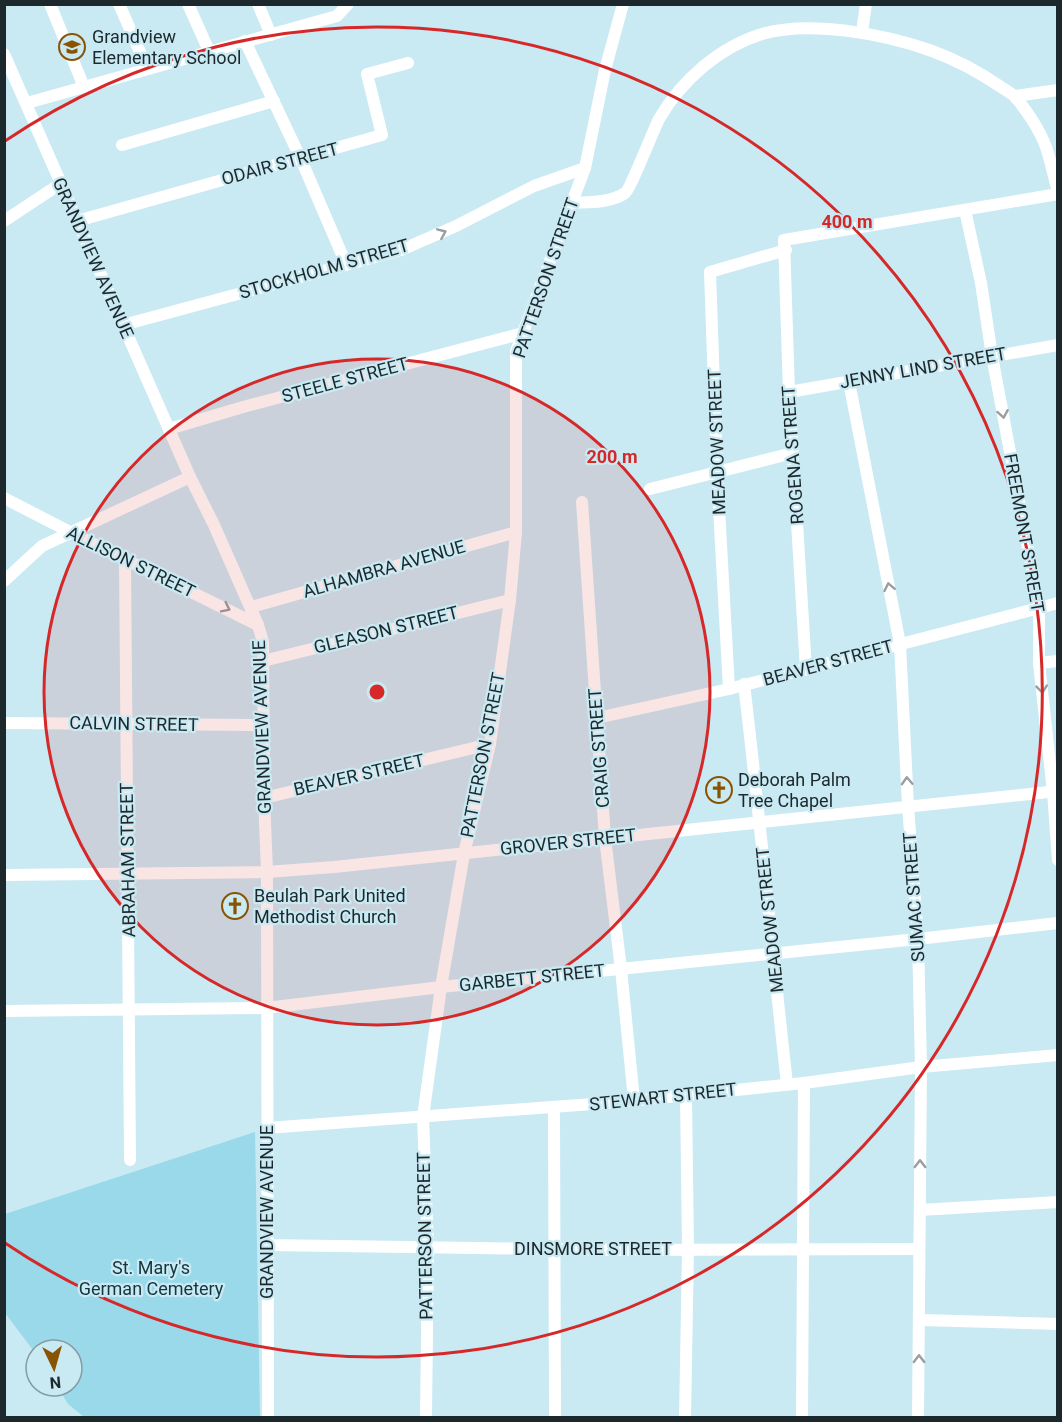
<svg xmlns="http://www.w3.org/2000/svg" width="1062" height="1422" viewBox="0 0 1062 1422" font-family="Roboto,sans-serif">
<rect width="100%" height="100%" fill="#c9e9f3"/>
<polygon fill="#9ad9ea" points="255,1132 260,1417 84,1417 68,1404 57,1386 72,1386 72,1350 36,1350 36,1354 5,1313 5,1214"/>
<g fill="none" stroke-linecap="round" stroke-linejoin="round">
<g stroke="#fff" stroke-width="12">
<polyline points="50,4 84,87"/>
<polyline points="119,4 147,68"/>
<polyline points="188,4 209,51"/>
<polyline points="258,4 271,35"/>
<polyline points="862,32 866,4"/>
<polyline points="245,41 300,157 346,264"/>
<polyline points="4,54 190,477 214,525 258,625 263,642 264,798 267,872 268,1418"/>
<polyline points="1015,96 1058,90"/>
<polyline points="27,103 337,16 348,4"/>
<polyline points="122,145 274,101"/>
<path d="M572 203C589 202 611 203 625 193 630 190 653 131 659 119 681 81 719 47 762 34 810 20 885 34 932 51 957 60 979 72 1001 87 1005 90 1012 93 1015 97 1027 110 1040 131 1046 147 1051 162 1054 177 1058 192"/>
<polyline points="965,210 981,283 992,356 1039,607 1039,663 1053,792 1058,860"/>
<polyline points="4,221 60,184"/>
<polyline points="77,221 382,135 367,74 408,63"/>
<polyline points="123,325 401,250 456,226 534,186 585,168"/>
<polyline points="849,382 900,644 908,806 918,939 921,1067 918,1418"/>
<polyline points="789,392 1058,345"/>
<polyline points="169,429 243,407 523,333"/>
<polyline points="650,489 793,453"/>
<polyline points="4,498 70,532 258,625"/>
<polyline points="582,502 605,838 621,969 634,1100"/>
<polyline points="125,560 130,1160"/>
<polyline points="4,581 42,546 190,477"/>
<polyline points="251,607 516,532"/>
<polyline points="263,661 510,600"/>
<polyline points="1039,663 1058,661"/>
<polyline points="806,670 789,392 784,240 1058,194"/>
<path d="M744 684C760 818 772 951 787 1084"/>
<polyline points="729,689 717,472 710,272 786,250"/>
<polyline points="597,718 729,689 1058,603"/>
<polyline points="4,723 264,725"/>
<polyline points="264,798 490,744"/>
<polyline points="4,875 267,872 334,867 1058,791"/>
<polyline points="4,1011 266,1008 441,987 918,939 1058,923"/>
<polyline points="554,1108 555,1418"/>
<polyline points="267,1128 619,1102 804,1083 921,1067 1058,1055"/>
<polyline points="920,1210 1058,1202"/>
<polyline points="267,1245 625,1250 919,1249"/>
<polyline points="920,1320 1058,1324"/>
<polyline points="426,1418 428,1248 423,1117 441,987 464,854 490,744 510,600 516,532 516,351 585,168 605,70 623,4"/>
<polyline points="685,1418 688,1249 686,1095"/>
<polyline points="802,1418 804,1083"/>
</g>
</g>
<defs><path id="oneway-chevron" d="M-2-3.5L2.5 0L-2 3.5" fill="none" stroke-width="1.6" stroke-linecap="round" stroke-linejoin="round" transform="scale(1.5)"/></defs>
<g stroke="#999ea0">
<use href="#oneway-chevron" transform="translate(442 233) rotate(-23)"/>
<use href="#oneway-chevron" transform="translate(1003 414) rotate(80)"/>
<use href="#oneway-chevron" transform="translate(889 587) rotate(-101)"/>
<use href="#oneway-chevron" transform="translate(226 608) rotate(26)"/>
<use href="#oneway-chevron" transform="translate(1042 689) rotate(84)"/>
<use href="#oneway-chevron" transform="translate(907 781) rotate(-93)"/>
<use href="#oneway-chevron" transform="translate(920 1164) rotate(-90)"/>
<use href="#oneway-chevron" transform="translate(919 1359) rotate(-90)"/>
</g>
<circle cx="377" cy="692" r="333" fill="#d62828" fill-opacity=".12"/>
<g fill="none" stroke="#d62828" stroke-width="3">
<circle cx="377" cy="692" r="333"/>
<path d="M5 141A665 665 0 1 1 5 1243"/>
</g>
<defs>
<symbol id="school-ring" viewBox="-11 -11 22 22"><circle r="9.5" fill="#c9e9f3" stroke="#895402" stroke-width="1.5"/><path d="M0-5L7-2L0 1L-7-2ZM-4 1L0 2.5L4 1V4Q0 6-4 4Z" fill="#895402"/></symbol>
<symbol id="church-ring" viewBox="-11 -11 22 22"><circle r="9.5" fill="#c9e9f3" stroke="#895402" stroke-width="1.5"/><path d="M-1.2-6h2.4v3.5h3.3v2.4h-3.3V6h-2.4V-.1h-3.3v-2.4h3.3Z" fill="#895402"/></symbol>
</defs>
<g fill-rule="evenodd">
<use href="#school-ring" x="57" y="32" width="30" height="30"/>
<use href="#church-ring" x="704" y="775" width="30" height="30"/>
<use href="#church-ring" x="220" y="891" width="30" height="30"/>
</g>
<g text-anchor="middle" stroke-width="4.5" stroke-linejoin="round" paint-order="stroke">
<g font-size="18" fill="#1c282c" stroke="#c9e9f3" text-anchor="start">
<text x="92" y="43">Grandview<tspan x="92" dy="21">Elementary School</tspan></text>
<text x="738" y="786">Deborah Palm<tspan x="738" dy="21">Tree Chapel</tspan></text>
<text x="254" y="902">Beulah Park United<tspan x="254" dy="21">Methodist Church</tspan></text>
</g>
<g font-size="18" fill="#1c282c" stroke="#c9e9f3">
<text transform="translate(280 164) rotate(-15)" y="6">ODAIR STREET</text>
<text transform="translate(93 258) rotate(66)" y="6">GRANDVIEW AVENUE</text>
<text transform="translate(324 269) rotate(-16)" y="6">STOCKHOLM STREET</text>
<text transform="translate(546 278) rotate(-71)" y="6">PATTERSON STREET</text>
<text transform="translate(923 368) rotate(-10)" y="6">JENNY LIND STREET</text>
<text transform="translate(345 380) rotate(-15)" y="6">STEELE STREET</text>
<text transform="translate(717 442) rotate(-92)" y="6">MEADOW STREET</text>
<text transform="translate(793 455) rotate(-94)" y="6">ROGENA STREET</text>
<text transform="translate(1024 533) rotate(80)" y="6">FREEMONT STREET</text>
<text transform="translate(131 562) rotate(26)" y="6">ALLISON STREET</text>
<text transform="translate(384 569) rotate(-16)" y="6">ALHAMBRA AVENUE</text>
<text transform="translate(386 630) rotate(-14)" y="6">GLEASON STREET</text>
<text transform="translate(828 663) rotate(-15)" y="6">BEAVER STREET</text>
<text transform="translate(134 724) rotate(1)" y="6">CALVIN STREET</text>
<text transform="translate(262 727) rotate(-92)" y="6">GRANDVIEW AVENUE</text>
<text transform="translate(599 748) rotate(-94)" y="6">CRAIG STREET</text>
<text transform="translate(483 755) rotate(-79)" y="6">PATTERSON STREET</text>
<text transform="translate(359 775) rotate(-13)" y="6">BEAVER STREET</text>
<text transform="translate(568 842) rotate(-6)" y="6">GROVER STREET</text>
<text transform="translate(128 860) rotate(-91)" y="6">ABRAHAM STREET</text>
<text transform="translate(914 897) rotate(-94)" y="6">SUMAC STREET</text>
<text transform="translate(770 920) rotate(-96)" y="6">MEADOW STREET</text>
<text transform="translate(532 978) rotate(-6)" y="6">GARBETT STREET</text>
<text transform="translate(663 1097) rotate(-6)" y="6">STEWART STREET</text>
<text transform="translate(267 1212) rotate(-90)" y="6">GRANDVIEW AVENUE</text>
<text transform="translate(425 1236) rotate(-91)" y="6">PATTERSON STREET</text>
<text x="593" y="1255">DINSMORE STREET</text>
</g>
<g font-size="18" fill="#13363f" stroke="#c9e9f3">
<text x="151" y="1274">St. Mary's<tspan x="151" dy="21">German Cemetery</tspan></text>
</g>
</g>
<circle cx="377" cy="692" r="9" fill="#d62828" stroke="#c9e9f3" stroke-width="3"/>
<g font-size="18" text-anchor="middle" font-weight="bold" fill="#d62828" stroke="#c9e9f3" stroke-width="4.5" stroke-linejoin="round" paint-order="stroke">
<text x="847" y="228">400 m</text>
<text x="612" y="463">200 m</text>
</g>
<rect width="1062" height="1422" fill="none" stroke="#1c282c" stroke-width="12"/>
<g transform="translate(54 1368) rotate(175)"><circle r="28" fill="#c9e9f3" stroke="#849ca3" stroke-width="1.5"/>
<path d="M0-4.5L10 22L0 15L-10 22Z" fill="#895402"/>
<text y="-9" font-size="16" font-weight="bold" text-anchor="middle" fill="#1c282c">N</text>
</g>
</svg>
